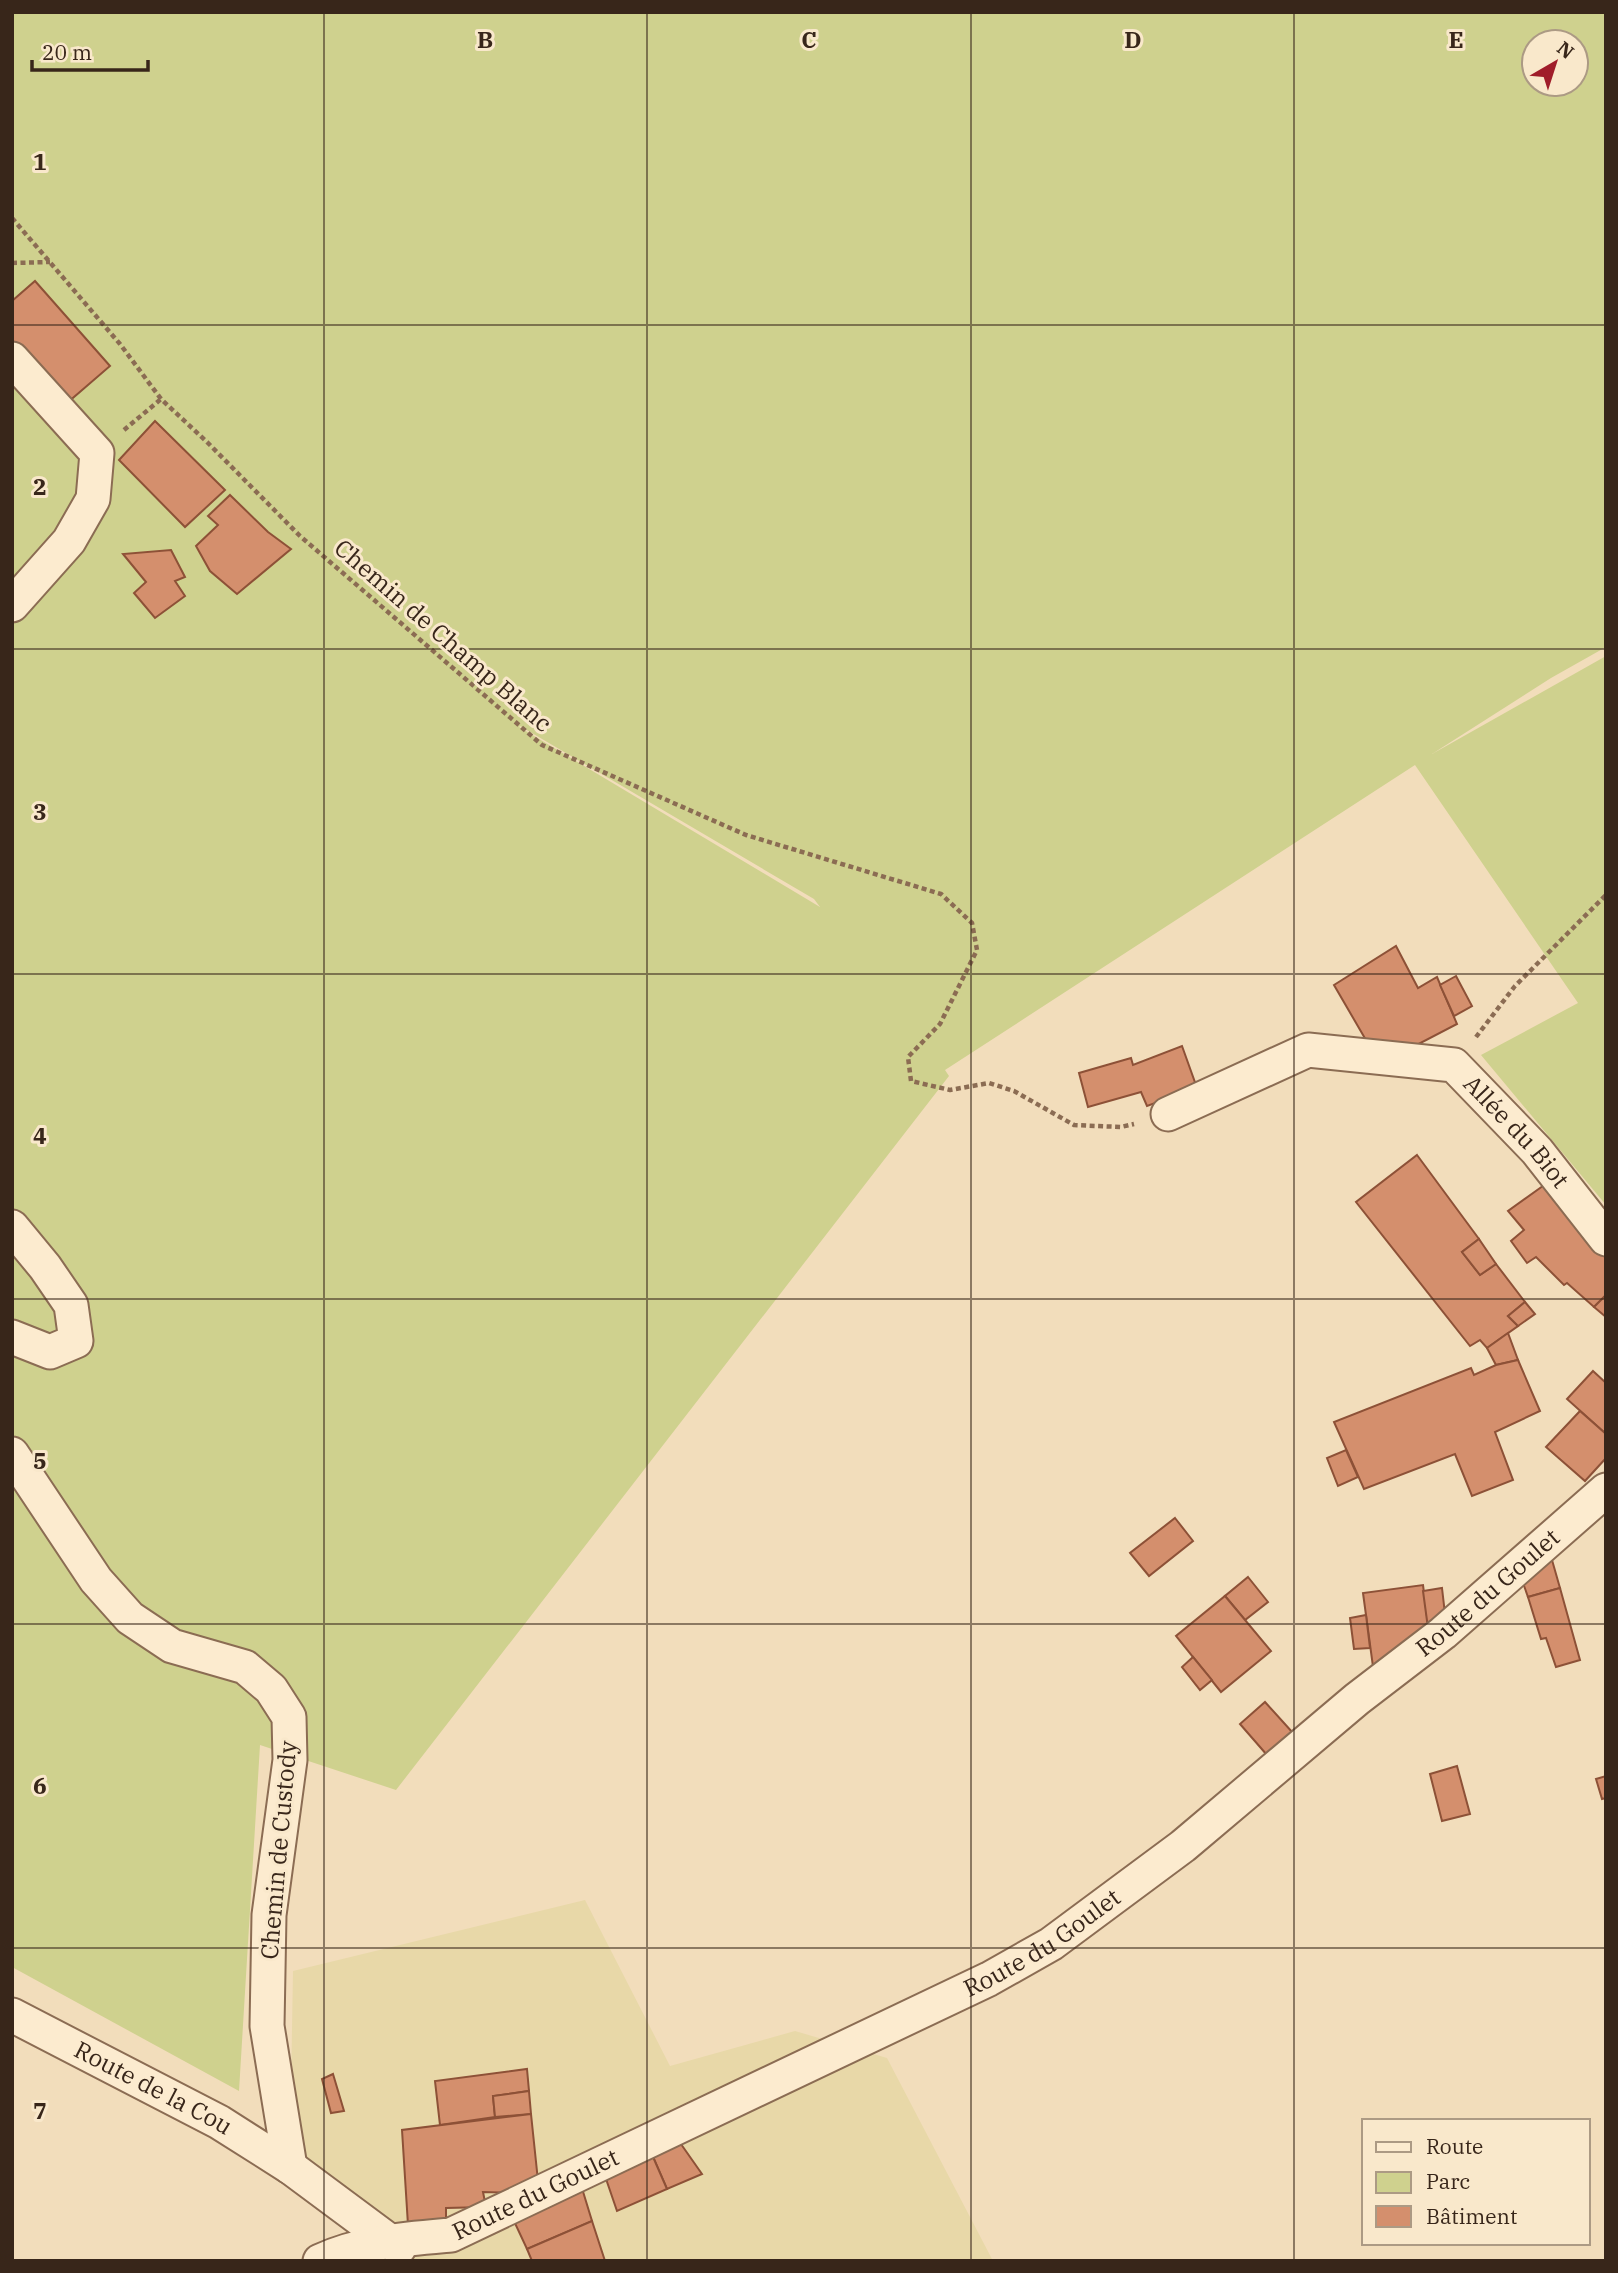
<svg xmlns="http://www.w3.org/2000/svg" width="1618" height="2273" viewBox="0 0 1618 2273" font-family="'IBM Plex Serif',serif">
<rect width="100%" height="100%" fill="#f2ddbb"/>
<polygon fill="#e8d8a8" points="585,1900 670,2066 795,2031 887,2058 993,2261 384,2261 290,2145 293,1971"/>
<path fill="#cfd18e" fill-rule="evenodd" d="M12 12H1606V647L1551 678 1432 754 1606 656V1205L1481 1055 1578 1003 1415 765 945 1070 949 1076 396 1790 260 1745 239 2091 12 1967ZM1534 42H1576V84H1534ZM520 726 814 899 820 907 519 727Z"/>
<g fill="#d48f6d" stroke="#8d5137" stroke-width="2">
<polygon points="35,281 110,366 67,403 12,340 12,301"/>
<polygon points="155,421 225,490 185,527 119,460"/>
<polygon points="230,495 268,532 291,549 237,594 210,571 196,546 218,525 208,516"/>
<polygon points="171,550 185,577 175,581 185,596 155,618 134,593 146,582 123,554"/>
<polygon points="1396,946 1418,988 1437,977 1457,1024 1409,1049 1370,1047 1334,985"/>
<polygon points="1456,976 1472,1006 1454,1016 1440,985"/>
<polygon points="1182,1046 1197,1088 1147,1106 1141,1092 1088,1107 1079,1073 1131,1058 1133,1065"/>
<polygon points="1417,1155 1479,1239 1462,1252 1480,1275 1496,1264 1525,1302 1508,1316 1518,1326 1487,1348 1480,1340 1470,1346 1356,1202"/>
<polygon points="1547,1183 1606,1255 1606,1295 1594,1307 1567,1283 1564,1285 1536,1257 1527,1263 1511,1241 1524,1230 1508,1211"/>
<polygon points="1479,1239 1496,1264 1480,1275 1462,1252"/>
<polygon points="1606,1295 1606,1317 1594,1307"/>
<polygon points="1525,1302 1535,1314 1518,1326 1508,1316"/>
<polygon points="1508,1333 1518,1360 1496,1365 1487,1348"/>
<polygon points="1518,1360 1540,1411 1495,1432 1513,1480 1472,1496 1455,1454 1364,1489 1334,1422 1471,1368 1474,1375 1496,1365"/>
<polygon points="1593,1371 1606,1383 1606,1434 1567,1399"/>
<polygon points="1580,1411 1606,1434 1606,1458 1585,1481 1546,1447"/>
<polygon points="1346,1450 1358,1477 1338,1486 1327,1458"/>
<polygon points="1175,1518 1193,1541 1149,1576 1130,1553"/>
<polygon points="1552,1560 1560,1588 1528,1597 1522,1580"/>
<polygon points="1248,1577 1268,1602 1245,1620 1225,1596"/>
<polygon points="1423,1585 1429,1632 1374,1674 1363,1593"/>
<polygon points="1442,1588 1445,1614 1428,1628 1423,1591"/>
<polygon points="1560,1588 1580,1660 1556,1667 1546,1638 1541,1639 1528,1597"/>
<polygon points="1225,1596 1271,1651 1221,1692 1176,1636"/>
<polygon points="1366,1615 1370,1648 1354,1649 1350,1618"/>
<polygon points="1193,1657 1212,1680 1200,1690 1182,1667"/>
<polygon points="1265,1702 1293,1733 1267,1755 1240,1724"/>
<polygon points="1457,1766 1470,1814 1442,1821 1430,1774"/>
<polygon points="1606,1776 1606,1798 1602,1799 1596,1779"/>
<polygon points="527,2069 529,2091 493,2096 495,2117 440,2125 435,2081"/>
<polygon points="333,2074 344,2111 331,2113 322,2079"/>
<polygon points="529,2091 531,2114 495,2117 493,2096"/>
<polygon points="531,2114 538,2181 515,2193 483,2192 486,2207 446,2208 446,2225 408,2225 402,2130"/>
<polygon points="676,2137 702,2174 667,2189 650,2150"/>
<polygon points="650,2150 667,2189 617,2211 604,2173"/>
<polygon points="581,2185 592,2221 527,2249 513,2219"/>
<polygon points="592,2221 605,2261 532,2261 527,2249"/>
</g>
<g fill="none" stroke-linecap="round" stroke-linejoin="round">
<defs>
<g id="street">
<polyline points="12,359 97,453 93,499 69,541 12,605"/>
<path id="s1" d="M1168 1114 1308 1050 1454 1065 1537 1151 1606 1239"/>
<polyline points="12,1227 45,1267 71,1305 76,1341 50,1352 12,1337"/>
<polyline points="12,1454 96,1580 130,1618 172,1646 245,1667 271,1689 289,1717 290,1760 269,1915 267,2026 290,2167"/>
<path id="s2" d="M12 2015 219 2122 290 2167 399 2248"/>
<path id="s3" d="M320 2261C362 2242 405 2239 451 2235L989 1979 1051 1944 1183 1846 1357 1699 1443 1633 1606 1490"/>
</g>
</defs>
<use href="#street" stroke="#8b6c53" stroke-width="37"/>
<g stroke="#8b6c53" stroke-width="4.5" stroke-dasharray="5 3.5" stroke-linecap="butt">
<polyline points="12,218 120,344 161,399 207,442 300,536 542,745 746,835 941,894 972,923 977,950 940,1024 908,1057 911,1081 950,1090 989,1083 1014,1091 1074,1125 1121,1127 1134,1124"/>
<polyline points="12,263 50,262"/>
<polyline points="124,430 161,399"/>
<polyline points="1476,1037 1515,986 1606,895"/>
</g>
<use href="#street" stroke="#fcebcf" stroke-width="33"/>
</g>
<path fill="none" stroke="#38261a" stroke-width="2" stroke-opacity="0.55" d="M324 12V2261M647 12V2261M971 12V2261M1294 12V2261M12 325H1606M12 649H1606M12 974H1606M12 1299H1606M12 1624H1606M12 1948H1606"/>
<g text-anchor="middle" stroke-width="6" stroke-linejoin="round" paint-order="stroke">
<g font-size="24" fill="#38261a" stroke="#f9e8cb">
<text transform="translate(443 636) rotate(41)" y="8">Chemin de Champ Blanc</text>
<text dy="8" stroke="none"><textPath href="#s1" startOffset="392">Allée du Biot</textPath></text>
<text dy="8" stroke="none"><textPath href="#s3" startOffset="1362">Route du Goulet</textPath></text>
<text transform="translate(279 1850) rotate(-85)" y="8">Chemin de Custody</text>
<text dy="8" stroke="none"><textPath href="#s3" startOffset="794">Route du Goulet</textPath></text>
<text dy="8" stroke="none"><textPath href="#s2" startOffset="159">Route de la Cou</textPath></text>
<text dy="8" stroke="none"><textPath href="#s3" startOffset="228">Route du Goulet</textPath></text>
</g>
</g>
<g font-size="23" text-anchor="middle" font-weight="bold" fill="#38261a" stroke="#f9e8cb" stroke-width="6" stroke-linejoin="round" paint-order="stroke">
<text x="485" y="48">B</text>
<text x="809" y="48">C</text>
<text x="1133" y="48">D</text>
<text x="1456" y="48">E</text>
<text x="40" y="170">1</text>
<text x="40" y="495">2</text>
<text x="40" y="820">3</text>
<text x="40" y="1144">4</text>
<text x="40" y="1469">5</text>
<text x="40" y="1794">6</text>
<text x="40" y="2119">7</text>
</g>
<rect width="1618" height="2273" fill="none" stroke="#38261a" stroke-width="28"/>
<rect x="1362" y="2119" width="228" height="126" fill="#f9e8cb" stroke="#ac9a84" stroke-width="2"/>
<rect x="1376" y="2142" width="35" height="10" fill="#fcebcf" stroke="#ac9a84" stroke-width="2"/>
<text x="1426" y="2154" font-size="21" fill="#38261a">Route</text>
<rect x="1376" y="2172" width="35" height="21" fill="#cfd18e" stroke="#ac9a84" stroke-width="2"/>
<text x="1426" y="2189" font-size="21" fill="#38261a">Parc</text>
<rect x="1376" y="2206" width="35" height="21" fill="#d48f6d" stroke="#ac9a84" stroke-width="2"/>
<text x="1426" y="2224" font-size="21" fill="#38261a">Bâtiment</text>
<g transform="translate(1555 63) rotate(39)"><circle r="33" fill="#f9e8cb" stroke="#ac9a84" stroke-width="2"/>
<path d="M0-5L12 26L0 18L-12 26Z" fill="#a01d2a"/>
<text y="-10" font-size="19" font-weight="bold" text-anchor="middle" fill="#38261a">N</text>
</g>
<path d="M32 60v10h116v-10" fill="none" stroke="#38261a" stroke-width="3.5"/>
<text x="42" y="60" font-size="21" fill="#38261a" stroke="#f9e8cb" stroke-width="5" paint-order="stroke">20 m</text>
</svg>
